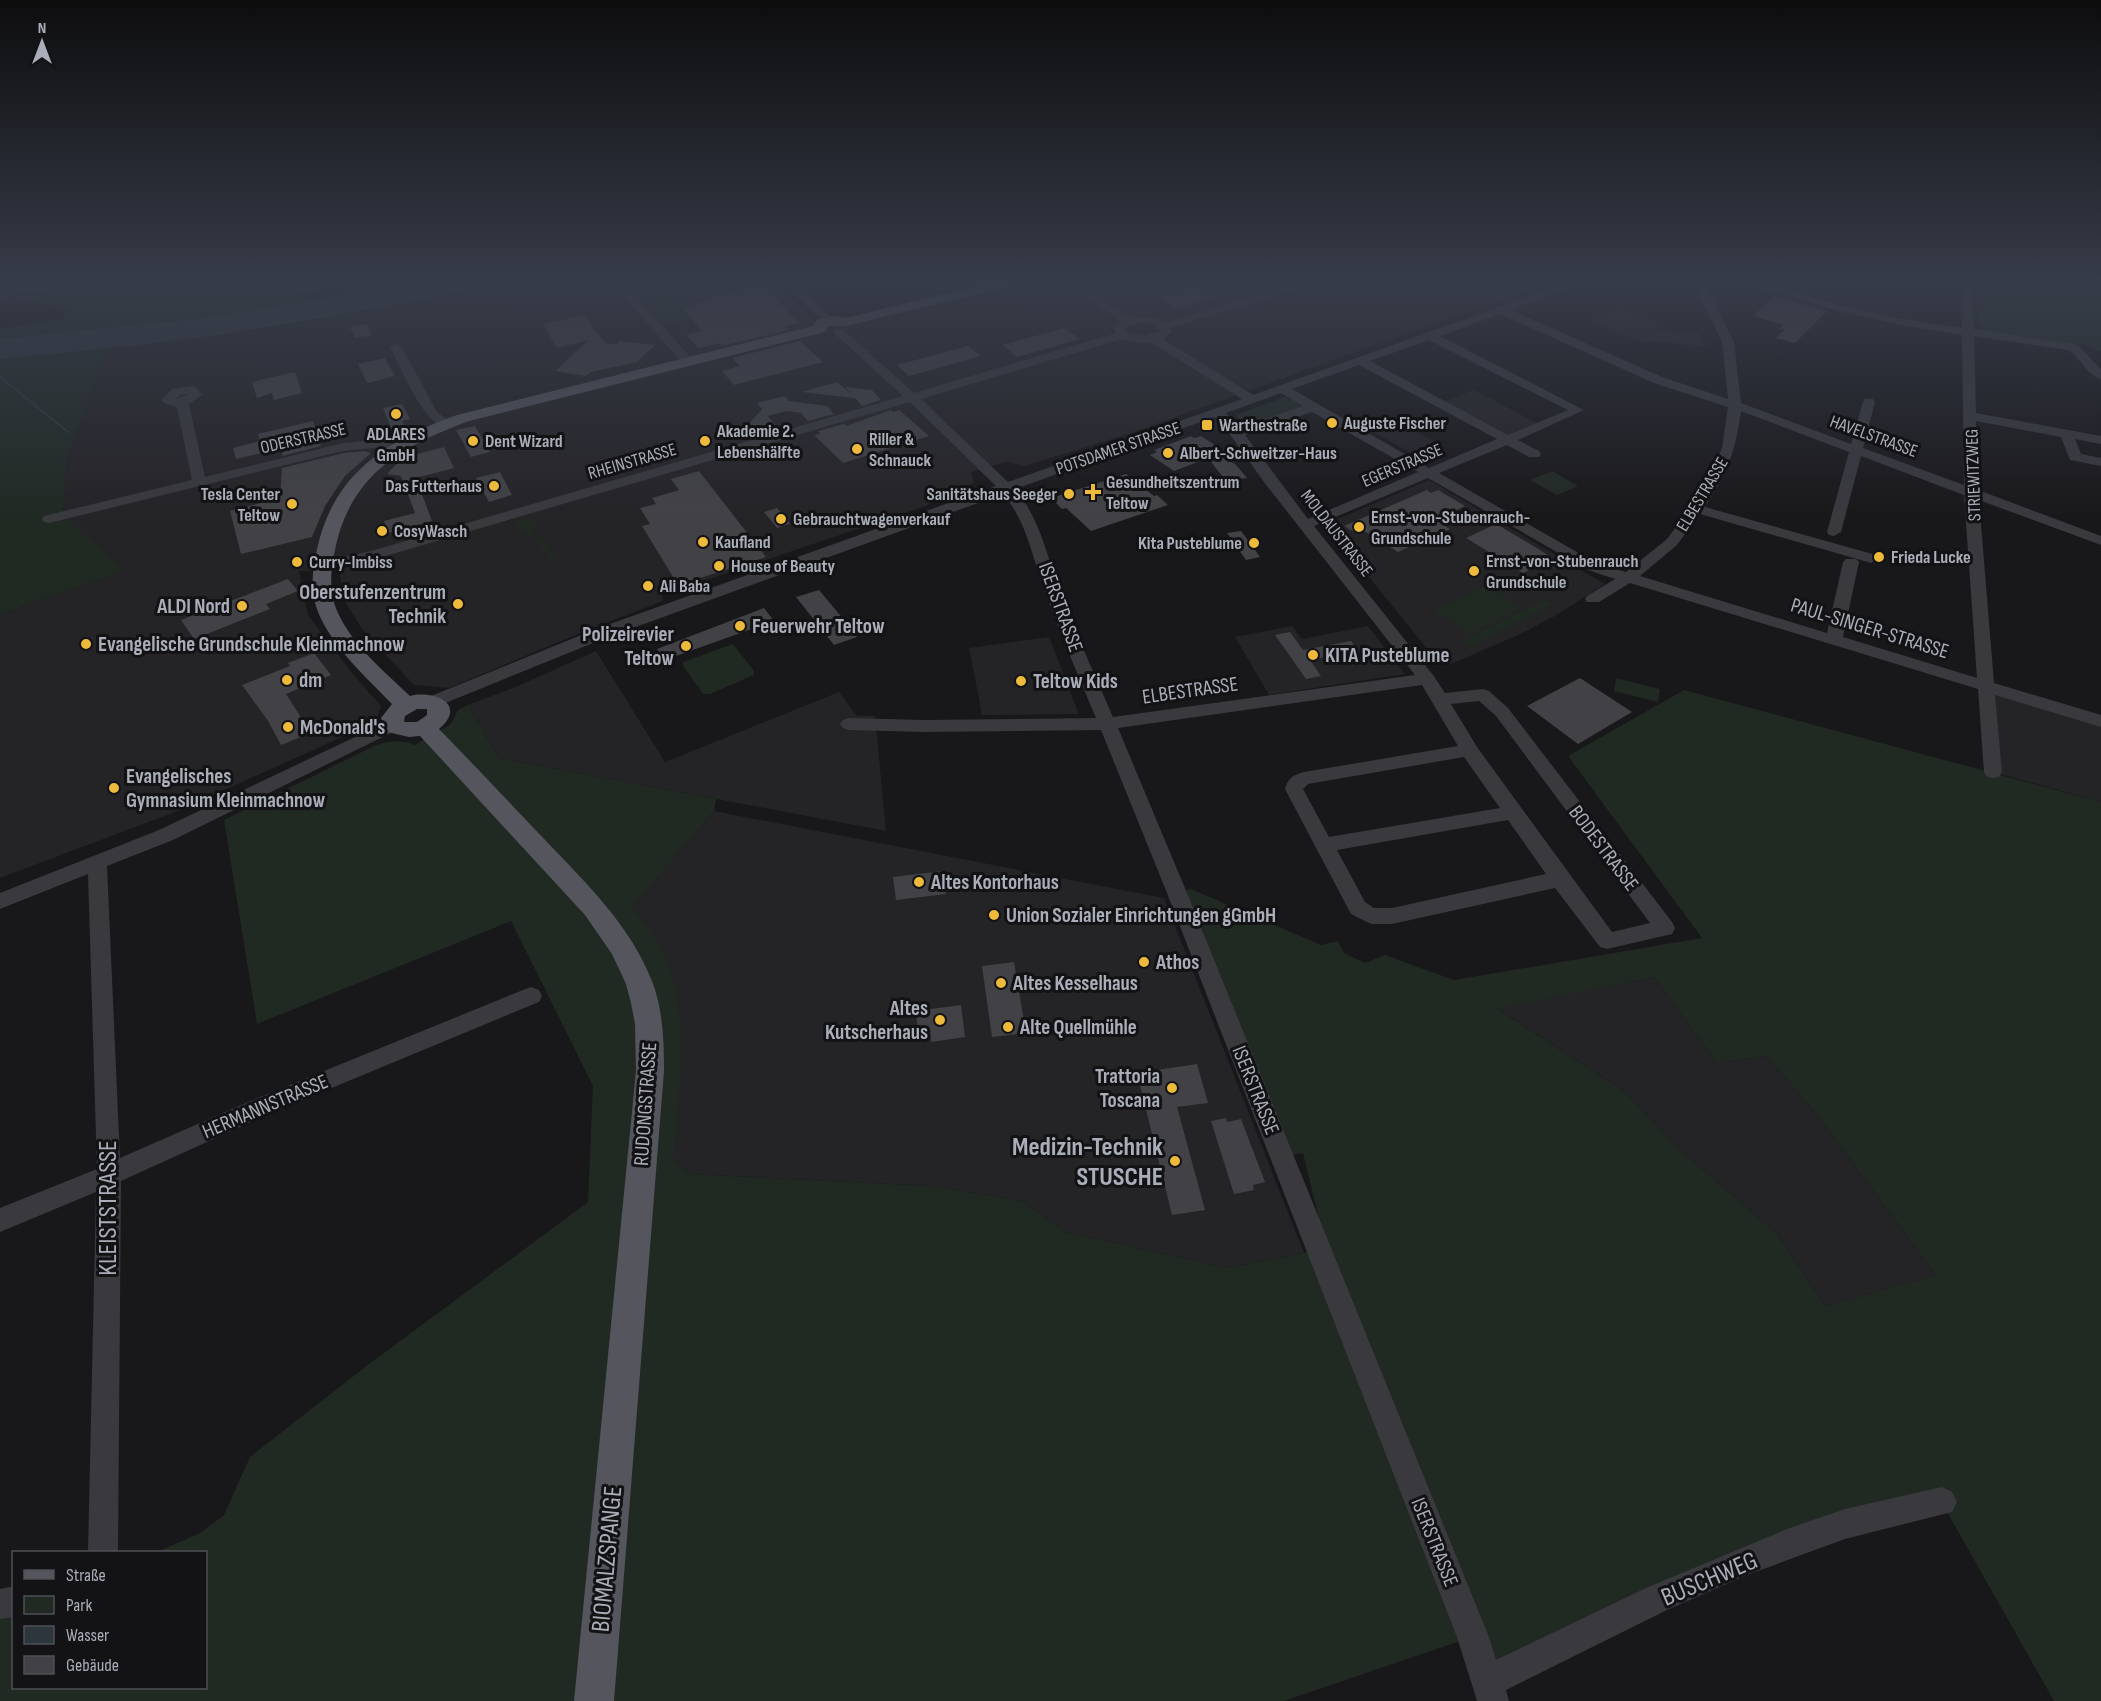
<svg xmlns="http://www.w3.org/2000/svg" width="2101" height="1701" viewBox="0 0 2101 1701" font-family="'Sofia Sans Condensed',sans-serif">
<rect width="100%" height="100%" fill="#181719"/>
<g fill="#242326">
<polygon points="497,284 774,284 817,324 961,291 954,284 1545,284 1131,433 1024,466 1006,462 971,472 974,483 938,498 926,506 662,595 663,601 580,633 449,688 414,685 362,629 346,603 339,571 299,571 308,615 352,673 381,706 377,718 371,724 178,811 0,878 0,615 124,570 63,517 67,459 109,348 267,328 362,312"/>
<polygon points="1621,308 1662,326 1654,330 1699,333 1705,346 1647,341 1643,343 1589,320"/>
<polygon points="1474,390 1537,423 1506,436 1443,402"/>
<polygon points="1395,420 1438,444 1413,454 1370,430"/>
<polygon points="1429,480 1605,584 1553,617 1516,636 1451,664 1437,661 1326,524"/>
<polygon points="1292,626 1302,639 1368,626 1405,674 1269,695 1235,637"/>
<polygon points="1049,637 1079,714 982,715 969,648"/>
<polygon points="596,651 665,762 839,692 857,716 875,716 886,831 499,758 468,705 518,686"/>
<polygon points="1986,686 2101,721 2101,802 1993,772"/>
<polygon points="714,811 1164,898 1304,1253 1227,1268 1065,1232 1022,1201 930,1186 689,1174 672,1161 681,1057 679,1014 672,972 657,942 631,907"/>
<polygon points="1654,977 1717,1063 1766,1056 1815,1112 1936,1275 1825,1306 1777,1234 1677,1147 1625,1092 1497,1008"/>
</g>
<g fill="#212923" fill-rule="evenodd">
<polygon points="20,284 155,284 108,295 72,296 17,292"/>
<polygon points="160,284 359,284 296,294 301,304 205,318 0,339 0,329 64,319 67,308 15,298 16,295 98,299"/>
<polygon points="755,284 677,302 690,320 667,325 641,295 643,288 639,285"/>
<polygon points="1976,284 2091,284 2101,290 2101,351 2083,345 1990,332 1978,325"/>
<polygon points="109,348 67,459 63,516 125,570 0,615 0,359"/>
<polygon points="1285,397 1299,402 1301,407 1251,426 1242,423 1236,415"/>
<polygon points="1552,471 1578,486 1557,495 1530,480"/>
<polygon points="531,517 538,528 530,531 535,540 543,537 561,569 535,540 513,522"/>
<polygon points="1487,585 1522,608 1470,634 1434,610"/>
<polygon points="1545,599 1553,604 1469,647 1461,642"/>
<polygon points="733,644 754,671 754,675 710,694 703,694 683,666 683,662"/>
<polygon points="1616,678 1660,689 1658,702 1614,691"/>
<path d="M1684 690 2101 802V1701H2054L1942 1503 1833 1527 1487 1682 1472 1637 1284 1701H0V1604L13 1601 14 1688H206V1552H157L200 1533 224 1515 250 1457 365 1367 588 1202 593 1086 511 921 257 1024 224 820 376 745C389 741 403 739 415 745L451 724 458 710 468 705 499 758 716 799 714 811 632 907C647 927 665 948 672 973 689 1034 678 1099 673 1161L689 1174 930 1186 1022 1201 1065 1232 1227 1268 1304 1253 1319 1244 1338 1298 1303 1153 1283 1157 1177 893 1191 889 1321 945 1338 941 1344 953 1365 963 1385 955 1454 980 1702 938 1568 756ZM1654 977 1717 1063 1766 1056 1815 1112 1936 1275 1825 1306 1777 1234 1677 1147 1625 1092 1498 1009Z"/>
</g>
<path fill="#2e363d" d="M413 284H497C421 300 345 315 268 327 179 342 90 350 0 359V339L205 318Z"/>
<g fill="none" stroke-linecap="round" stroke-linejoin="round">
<polyline stroke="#2e363d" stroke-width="2" points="0,377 68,432"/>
</g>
<g fill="#424246">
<polygon points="763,286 799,323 785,327 789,330 722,346 719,343 699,348 686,335 702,331 684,310 697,307 694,304 712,300 709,297"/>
<polygon points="1194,287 1212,298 1177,308 1160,297"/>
<polygon points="1774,296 1827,311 1795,343 1776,338 1784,330 1779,329 1783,325 1753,316"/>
<polygon points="584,315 605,343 616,344 620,341 655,345 637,362 591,372 586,376 555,371 589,340 557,348 543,324"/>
<polygon points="367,324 372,335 355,338 350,327"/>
<polygon points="1064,328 1080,339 1017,357 1002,345"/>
<polygon points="800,341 823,362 734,385 722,371 740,366 732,358"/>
<polygon points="968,346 981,356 909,376 897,365"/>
<polygon points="385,358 395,376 367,383 358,364"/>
<polygon points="295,372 302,393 274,400 272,393 257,398 252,382"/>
<polygon points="837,382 852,395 845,387 872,390 881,400 862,406 855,398 802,392"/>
<polygon points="785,396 789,401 827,406 834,414 808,421 801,413 786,411 768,416 776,426 756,431 749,424 762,409 757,403"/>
<polygon points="402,404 410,419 402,421 404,425 391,428 383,408"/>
<polygon points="891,410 893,412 899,410 929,436 843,463 814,435 820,434 818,431 844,424 846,426"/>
<polygon points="313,421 321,446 282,456 283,448 236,459 233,448 260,441 258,434"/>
<polygon points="475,426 490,452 471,457 456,430"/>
<polygon points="1191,436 1194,438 1201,436 1232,456 1226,458 1236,465 1247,478 1226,481 1208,458 1174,471 1150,455 1157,452 1154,450"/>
<polygon points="444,447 454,468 416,478 432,521 389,533 384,521 415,513 401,476 387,474 402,458"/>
<polygon points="364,451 371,453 345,476 325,506 312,537 241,554 230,511 280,498 282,468 344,453"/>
<polygon points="699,471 766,557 678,585 642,526 650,524 640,508 656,504 652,498 679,490 671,479"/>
<polygon points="500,472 512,495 489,502 476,478"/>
<polygon points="1126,474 1154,496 1157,495 1168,505 1091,531 1066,508 1062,509 1051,498"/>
<polygon points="1427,490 1431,493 1438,490 1465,506 1435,520 1450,529 1398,552 1364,531 1358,534 1344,526"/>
<polygon points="777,508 789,522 790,524 777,528 764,512"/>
<polygon points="1496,524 1525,541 1553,558 1523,573 1466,538"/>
<polygon points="1241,531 1247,539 1260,557 1246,560 1227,533"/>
<polygon points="288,579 298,591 266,604 270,609 194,639 181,620"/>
<polygon points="819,590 850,627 857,637 834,645 796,597"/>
<polygon points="764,608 774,621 665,660 657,649"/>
<polygon points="1290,632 1303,650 1351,641 1358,651 1310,660 1321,676 1306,679 1275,635"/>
<polygon points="314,653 331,675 286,694 311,733 281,745 268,721 242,685 290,666 288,663"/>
<polygon points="1580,678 1632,712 1578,744 1527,706"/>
<polygon points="943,871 946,894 896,900 893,877"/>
<polygon points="1014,962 1026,1033 992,1037 982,966"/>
<polygon points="961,1005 965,1037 931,1042 930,1030 918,1031 916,1011"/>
<polygon points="1197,1064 1208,1103 1177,1107 1205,1210 1172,1215 1137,1073"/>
<polygon points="1226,1118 1227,1122 1241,1119 1265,1182 1253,1185 1254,1190 1234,1194 1211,1121"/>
</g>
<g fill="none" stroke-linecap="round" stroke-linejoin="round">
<g fill="#39393e" fill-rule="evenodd">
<polygon points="10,284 20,284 19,292 0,299 0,292 8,290"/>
<polygon points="784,284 795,284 832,318 832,322 824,322"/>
<path d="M1069 284C1095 284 1106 308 1129 316 1139 320 1150 314 1165 322L1295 284H1312L1170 328 1172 332 1163 339 1253 395 1562 284H1578L1511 310 1662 377 1728 399 1722 342 1694 284H1705L1734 342 1741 403 1851 444 1863 402 1865 399H1873L1875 402 1863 448 1964 485 1962 335 1907 326 1842 312 1747 284C1779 284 1811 297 1842 306 1882 316 1922 322 1962 328V284H1972L1974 329 2075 344C2086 350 2091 361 2101 369V379C2085 374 2081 357 2068 350L1974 336 1976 413 2101 436V444L2075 439 2081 454 2101 458V466L2070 460 2061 437 1976 421 1978 490 2101 536V545L1979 500 1994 683 2101 715V727L1995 695 2002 772 1999 777 1993 778 1987 777 1984 772 1978 689 1630 583 1599 602H1587L1585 599 1587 596 1615 579 1588 570 1428 478 1314 526 1433 675 1445 693 1483 689 1489 691 1508 708 1672 922 1675 928 1672 934 1607 949 1600 947 1555 888 1392 924H1371L1351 914 1285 789C1288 778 1293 775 1304 772L1458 746 1422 685 1118 728 1187 893 1489 1637 1496 1660 1646 1588 1787 1529 1845 1509 1942 1487 1952 1492 1957 1502 1952 1512 1845 1539 1747 1575 1667 1610 1506 1690 1509 1701H1477L1457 1637 1167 893 1101 730 924 732 849 730 843 728 840 724 843 720 849 718 924 720 1096 718C1077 672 1056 625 1040 577 1030 548 1024 518 1003 494L608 637 438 706H426L423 702 426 698 596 629 996 486 910 402 379 558 323 571 315 566 318 563 371 551 903 396 834 333V329H842L914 393 1116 333 1113 327 1121 321ZM1500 314 1654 383 1728 407 1722 448 1710 476 1691 507 1667 539 1626 572 1598 564 1439 473 1507 445 1529 457H1539L1541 454 1539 451 1518 440 1584 410 1440 336ZM1142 322 1155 325 1160 331 1145 336 1128 333 1125 328ZM1122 339 1139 343H1152L1242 399 1008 482 921 399ZM1429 340 1568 410 1508 435 1370 361ZM1359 365 1497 439 1429 468 1292 389ZM1281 393 1303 406 1239 428 1226 413ZM1741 411 1849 452 1827 532 1829 535 1834 536 1841 532 1861 456 1964 495 1977 678 1843 637 1859 562 1856 559H1846L1843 562 1827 633 1640 576 1677 545 1700 514 1871 563 1879 558 1876 555 1705 507C1728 470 1735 454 1741 411ZM1312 412 1418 472 1308 519 1245 435ZM1214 417 1221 422 1264 482 1415 675 1113 717C1093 671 1071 624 1055 576 1044 545 1037 515 1015 489ZM1479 701 1496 716 1650 923 1612 932 1477 747 1451 704ZM1464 757 1500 808 1329 837 1303 789 1308 784ZM1508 820 1546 874 1392 908H1374L1365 902 1337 850Z"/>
<polygon points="2092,284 2101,284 2101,289"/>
<polygon points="626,289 630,290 691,358 691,364 683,364 622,294 620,292"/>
<path d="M396 343 402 347 437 412 453 424 451 427C426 433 400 365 390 347Z"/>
<path d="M192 386 196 387 202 395 189 404 205 477 343 443 375 440 398 445 400 448 393 452 375 448 343 451 49 523 44 522 42 519 44 516 192 480 177 407 166 404 161 400 172 389ZM189 394 176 399 180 395Z"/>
<polygon points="393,719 399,721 402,725 399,729 173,840 107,866 120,1158 248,1102 523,990 531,987 539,990 542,996 539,1002 264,1116 121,1181 118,1552 88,1552 96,1192 0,1232 0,1208 97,1169 88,874 0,909 0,893 159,830"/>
<polygon points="14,1586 14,1617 0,1619 0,1589"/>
</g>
<path fill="#55565d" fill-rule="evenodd" d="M984 284H1008L1006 287 846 326H828L825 332 469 421C401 446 350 475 335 550 330 570 329 594 338 613 353 646 385 672 410 696 434 690 468 704 439 729 475 766 510 803 546 841 587 884 630 925 652 981 663 1010 664 1041 664 1071L614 1701H574L636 1071 635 1024 631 1003 626 984 612 954 585 915 420 736 409 737 387 732 381 718 392 704C366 677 333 648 318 612 310 592 312 569 317 549 334 472 388 440 457 415L813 326 816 320 832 316 846 318ZM417 709H427V715L417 722H404L405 716Z"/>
</g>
<linearGradient id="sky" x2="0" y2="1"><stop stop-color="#0d0d0e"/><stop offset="0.54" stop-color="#373c49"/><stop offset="1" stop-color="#373c49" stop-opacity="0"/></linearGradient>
<rect width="2101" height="522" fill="url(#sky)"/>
<g fill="#edba3b" stroke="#131214" stroke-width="2">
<circle cx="396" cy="414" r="6"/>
<circle cx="1332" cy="423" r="6"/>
<rect x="1201" y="419" width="12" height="12" rx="3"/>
<circle cx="473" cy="441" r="6"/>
<circle cx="705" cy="441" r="6"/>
<circle cx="857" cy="449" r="6"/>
<circle cx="1168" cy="453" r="6"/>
<circle cx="494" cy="486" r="6"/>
<path d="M1090 483h6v6h6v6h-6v6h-6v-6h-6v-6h6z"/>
<circle cx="1069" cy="494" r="6"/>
<circle cx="292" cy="504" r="6"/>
<circle cx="781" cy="519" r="6"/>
<circle cx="1359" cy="527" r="6"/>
<circle cx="382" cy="531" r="6"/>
<circle cx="703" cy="542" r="6"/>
<circle cx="1254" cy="543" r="6"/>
<circle cx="1879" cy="557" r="6"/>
<circle cx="297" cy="562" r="6"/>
<circle cx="719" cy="566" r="6"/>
<circle cx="1474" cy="571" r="6"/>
<circle cx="648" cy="586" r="6"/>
<circle cx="458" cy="604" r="6"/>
<circle cx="242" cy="606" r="6"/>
<circle cx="740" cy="626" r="6"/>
<circle cx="86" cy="644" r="6"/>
<circle cx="686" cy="646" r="6"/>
<circle cx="1313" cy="655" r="6"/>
<circle cx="287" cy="680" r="6"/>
<circle cx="1021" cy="681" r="6"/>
<circle cx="288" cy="727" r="6"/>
<circle cx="114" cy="788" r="6"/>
<circle cx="919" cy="882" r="6"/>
<circle cx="994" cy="915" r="6"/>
<circle cx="1144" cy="962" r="6"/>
<circle cx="1001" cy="983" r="6"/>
<circle cx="940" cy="1020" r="6"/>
<circle cx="1008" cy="1027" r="6"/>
<circle cx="1172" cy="1088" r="6"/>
<circle cx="1175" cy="1161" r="6"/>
</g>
<g text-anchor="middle" stroke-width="6" stroke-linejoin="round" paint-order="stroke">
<g font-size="18" font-weight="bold" fill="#aaaeb9" stroke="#131214" text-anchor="start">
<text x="1344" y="429">Auguste Fischer</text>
<text x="1219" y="431">Warthestraße</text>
<text x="717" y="437">Akademie 2.<tspan x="717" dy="21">Lebenshälfte</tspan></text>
<text x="396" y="440" text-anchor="middle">ADLARES<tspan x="396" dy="21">GmbH</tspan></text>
<text x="869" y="445">Riller &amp;<tspan x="869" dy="21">Schnauck</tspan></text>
<text x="485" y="447">Dent Wizard</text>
<text x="1180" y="459">Albert-Schweitzer-Haus</text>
<text x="1106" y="488">Gesundheitszentrum<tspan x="1106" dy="21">Teltow</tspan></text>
<text x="482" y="492" text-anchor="end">Das Futterhaus</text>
<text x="280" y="500" text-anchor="end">Tesla Center<tspan x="280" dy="21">Teltow</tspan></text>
<text x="1057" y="500" text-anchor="end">Sanitätshaus Seeger</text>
<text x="1371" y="523">Ernst-von-Stubenrauch-<tspan x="1371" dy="21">Grundschule</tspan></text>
<text x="793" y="525">Gebrauchtwagenverkauf</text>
<text x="394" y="537">CosyWasch</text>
<text x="715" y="548">Kaufland</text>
<text x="1242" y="549" text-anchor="end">Kita Pusteblume</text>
<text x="1891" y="563">Frieda Lucke</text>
<text x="1486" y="567">Ernst-von-Stubenrauch<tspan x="1486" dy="21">Grundschule</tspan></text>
<text x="309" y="568">Curry-Imbiss</text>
<text x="731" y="572">House of Beauty</text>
<text x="660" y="592">Ali Baba</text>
</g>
<g font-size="18" fill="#aaaeb9" stroke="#131214">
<text transform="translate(1874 436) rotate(20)" y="6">HAVELSTRASSE</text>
<text transform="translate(303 438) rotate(-13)" y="6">ODERSTRASSE</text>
<text transform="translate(1118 448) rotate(-19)" y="6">POTSDAMER STRASSE</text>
<text transform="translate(632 461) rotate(-16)" y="6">RHEINSTRASSE</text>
<text transform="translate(1402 465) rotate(-23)" y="6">EGERSTRASSE</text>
<text transform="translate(1973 475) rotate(-92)" y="6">STRIEWITZWEG</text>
<text transform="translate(1702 494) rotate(-59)" y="6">ELBESTRASSE</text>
<text transform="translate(1337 533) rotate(52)" y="6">MOLDAUSTRASSE</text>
</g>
<g font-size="21" font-weight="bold" fill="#aaaeb9" stroke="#131214" text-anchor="start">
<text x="446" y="599" text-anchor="end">Oberstufenzentrum<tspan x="446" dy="24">Technik</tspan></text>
<text x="230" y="613" text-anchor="end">ALDI Nord</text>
<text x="752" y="633">Feuerwehr Teltow</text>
<text x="674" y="641" text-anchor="end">Polizeirevier<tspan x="674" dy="24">Teltow</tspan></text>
<text x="98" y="651">Evangelische Grundschule Kleinmachnow</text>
<text x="1325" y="662">KITA Pusteblume</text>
<text x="299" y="687">dm</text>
<text x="1033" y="688">Teltow Kids</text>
<text x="300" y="734">McDonald's</text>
<text x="126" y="783">Evangelisches<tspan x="126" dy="24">Gymnasium Kleinmachnow</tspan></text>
<text x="931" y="889">Altes Kontorhaus</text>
<text x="1006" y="922">Union Sozialer Einrichtungen gGmbH</text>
<text x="1156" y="969">Athos</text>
<text x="1013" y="990">Altes Kesselhaus</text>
<text x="928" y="1015" text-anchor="end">Altes<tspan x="928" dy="24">Kutscherhaus</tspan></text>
<text x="1020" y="1034">Alte Quellmühle</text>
<text x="1160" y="1083" text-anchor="end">Trattoria<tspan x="1160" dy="24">Toscana</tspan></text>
</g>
<g font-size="21" fill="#aaaeb9" stroke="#131214">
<text transform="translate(1061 607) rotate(70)" y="7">ISERSTRASSE</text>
<text transform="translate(1870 628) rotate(17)" y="7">PAUL-SINGER-STRASSE</text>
<text transform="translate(1190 690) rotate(-8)" y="7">ELBESTRASSE</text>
<text transform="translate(1604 848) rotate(53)" y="7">BODESTRASSE</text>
<text transform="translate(1256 1090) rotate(68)" y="7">ISERSTRASSE</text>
<text transform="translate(645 1104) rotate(-86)" y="7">RUDONGSTRASSE</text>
<text transform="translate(265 1106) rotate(-23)" y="7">HERMANNSTRASSE</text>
<text transform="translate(1435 1542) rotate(68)" y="7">ISERSTRASSE</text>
</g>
<g font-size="26" font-weight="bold" fill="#aaaeb9" stroke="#131214" text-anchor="end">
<text x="1163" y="1155">Medizin-Technik<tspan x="1163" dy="30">STUSCHE</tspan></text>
</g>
<g font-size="26" fill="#aaaeb9" stroke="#131214">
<text transform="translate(107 1208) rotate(-90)" y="9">KLEISTSTRASSE</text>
<text transform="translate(606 1559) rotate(-85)" y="9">BIOMALZSPANGE</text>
<text transform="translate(1709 1578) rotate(-23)" y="9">BUSCHWEG</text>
</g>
</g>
<rect x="12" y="1551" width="195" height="138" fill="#131214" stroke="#4f5056" stroke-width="1.5"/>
<rect x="24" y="1570" width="30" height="9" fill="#55565d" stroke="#4f5056" stroke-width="1.5"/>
<text x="66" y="1581" font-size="18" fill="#aaaeb9">Straße</text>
<rect x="24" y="1596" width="30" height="18" fill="#212923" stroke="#4f5056" stroke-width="1.5"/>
<text x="66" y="1611" font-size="18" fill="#aaaeb9">Park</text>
<rect x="24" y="1626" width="30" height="18" fill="#2e363d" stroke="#4f5056" stroke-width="1.5"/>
<text x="66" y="1641" font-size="18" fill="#aaaeb9">Wasser</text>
<rect x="24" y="1656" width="30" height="18" fill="#424246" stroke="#4f5056" stroke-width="1.5"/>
<text x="66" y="1671" font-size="18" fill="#aaaeb9">Gebäude</text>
<g transform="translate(42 42)" stroke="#131214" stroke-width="4.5" paint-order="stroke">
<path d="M0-4.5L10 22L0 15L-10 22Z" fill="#aaaeb9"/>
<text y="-9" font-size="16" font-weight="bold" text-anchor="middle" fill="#aaaeb9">N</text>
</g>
</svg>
